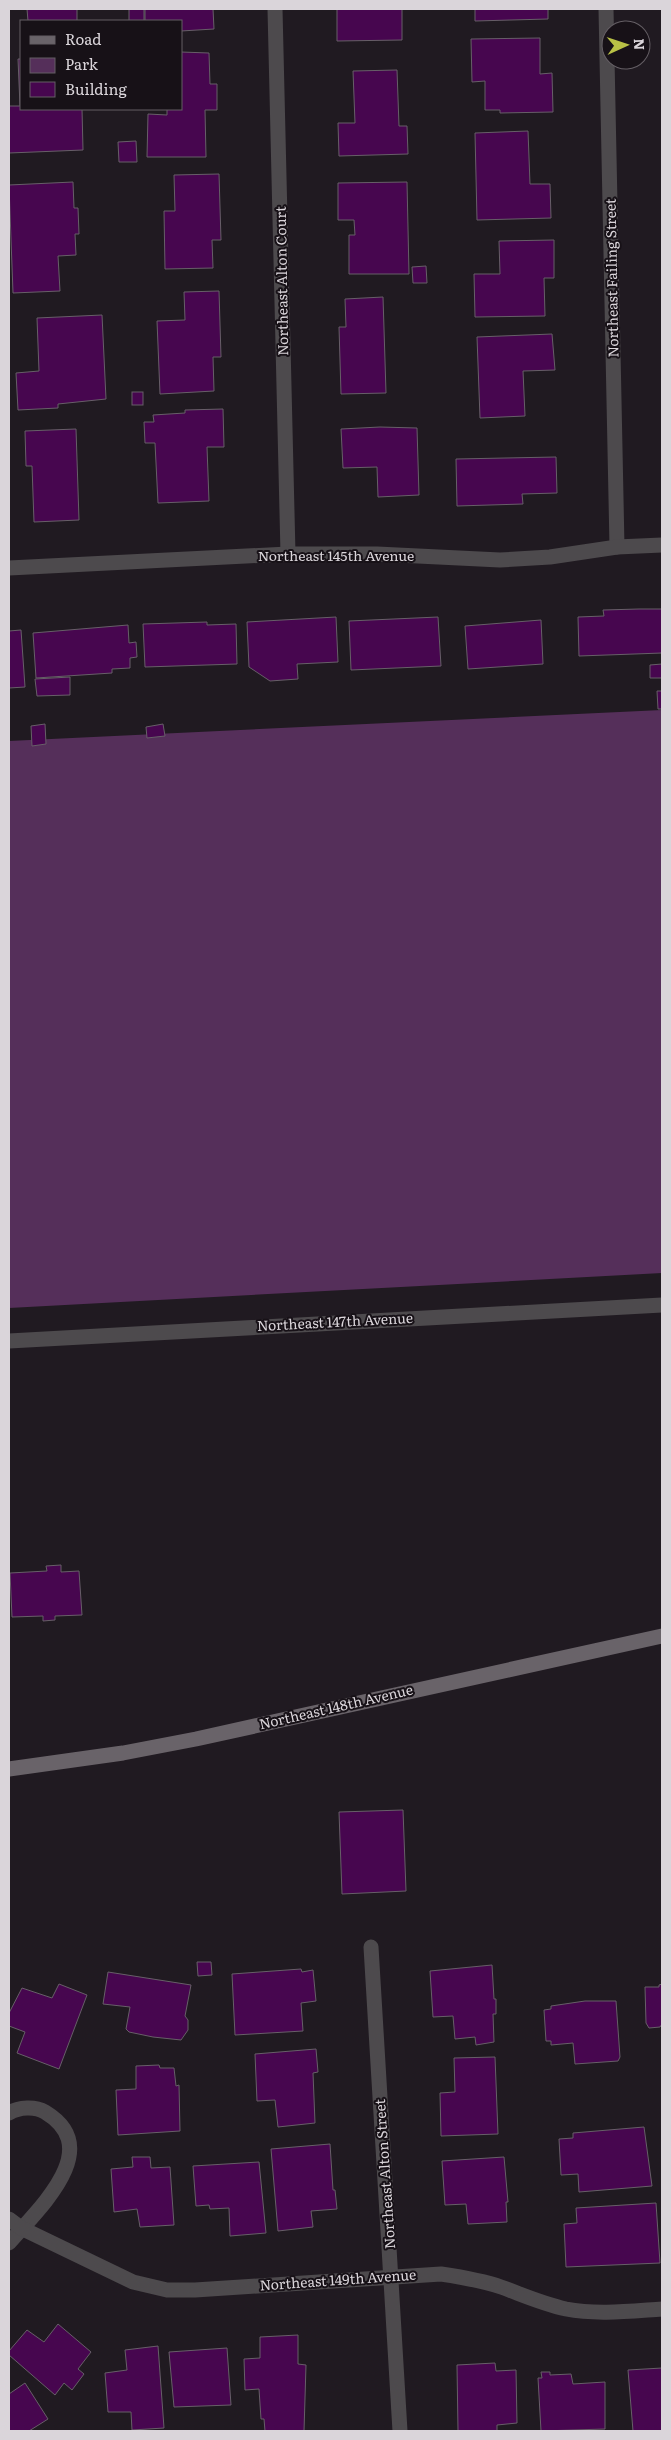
<svg xmlns="http://www.w3.org/2000/svg" width="671" height="2440" viewBox="0 0 671 2440" font-family="Literata,serif">
<rect width="100%" height="100%" fill="#201a21"/>
<polygon fill="#552f5a" points="662,710 662,1273 9,1308 9,741"/>
<g fill="#47064f" stroke="#675f68">
<polygon points="9,9 77,9 77,21 28,21 27,9"/>
<rect x="129" y="9" width="15" height="12"/>
<polygon points="145,9 213,9 214,29 181,31 181,21 145,21"/>
<polygon points="337,9 402,9 402,40 337,41"/>
<polygon points="475,9 548,9 548,19 475,21"/>
<polygon points="540,38 540,74 552,73 553,112 500,113 500,110 485,110 485,81 472,82 471,39"/>
<polygon points="181,52 209,53 210,84 217,84 217,110 205,110 206,157 147,157 148,114 167,115 167,109 181,109"/>
<polygon points="18,59 21,59 21,109 82,109 83,150 9,153 9,106 20,106"/>
<polygon points="397,70 399,126 407,126 408,154 339,156 338,123 355,123 353,71"/>
<polygon points="528,131 530,184 550,184 551,218 477,220 475,133"/>
<polygon points="136,141 137,162 119,162 118,142"/>
<polygon points="219,174 221,240 212,240 213,268 165,269 164,211 175,211 174,175"/>
<polygon points="73,182 74,208 78,208 79,234 75,234 76,255 58,256 60,291 13,293 9,185"/>
<polygon points="407,182 409,274 349,274 349,235 355,235 354,220 338,220 338,183"/>
<polygon points="554,240 554,278 544,278 545,316 475,317 474,274 500,274 499,241"/>
<polygon points="426,266 427,283 413,283 412,267"/>
<polygon points="219,291 221,357 213,357 214,391 160,394 157,321 185,320 184,292"/>
<polygon points="383,297 386,393 341,394 339,327 346,327 345,299"/>
<polygon points="102,315 106,399 58,404 58,408 18,410 16,373 39,371 37,318"/>
<polygon points="552,334 555,370 523,371 525,416 480,418 477,337"/>
<rect x="132" y="392" width="11" height="13"/>
<polygon points="223,409 224,447 207,447 209,501 158,503 155,443 145,443 144,422 154,422 153,415 185,413 185,410"/>
<polygon points="380,427 417,428 419,495 378,497 377,467 343,468 341,429"/>
<polygon points="76,429 79,520 34,522 32,466 26,466 25,431"/>
<polygon points="556,457 557,493 522,494 523,504 457,506 456,459"/>
<polygon points="639,609 662,609 662,653 579,656 578,617 604,616 603,610"/>
<polygon points="336,617 338,662 297,664 298,679 270,681 249,667 247,622"/>
<polygon points="438,617 441,666 351,670 349,621"/>
<polygon points="541,620 543,664 468,669 465,626"/>
<polygon points="207,622 207,625 236,624 237,664 145,667 143,624"/>
<polygon points="128,625 129,643 136,642 137,657 130,658 130,668 112,669 112,673 36,678 33,633"/>
<polygon points="21,630 25,687 9,688 9,631"/>
<polygon points="662,664 662,678 650,678 650,665"/>
<polygon points="70,677 70,695 37,696 35,679"/>
<polygon points="657,691 662,691 662,709 658,709"/>
<polygon points="45,724 46,744 32,746 31,726"/>
<polygon points="163,724 165,736 147,738 146,727"/>
<polygon points="61,1565 61,1572 79,1571 82,1615 55,1616 55,1620 43,1621 43,1616 12,1617 10,1573 47,1571 46,1566"/>
<polygon points="403,1810 406,1891 342,1894 339,1812"/>
<polygon points="197,1962 211,1962 212,1975 198,1976"/>
<polygon points="492,1965 494,1999 496,1999 496,2014 493,2014 494,2042 476,2045 475,2037 455,2039 453,2016 433,2017 430,1971"/>
<polygon points="301,1969 302,1972 313,1970 316,2001 301,2003 303,2031 235,2035 232,1974"/>
<polygon points="108,1972 191,1985 185,2016 188,2020 188,2030 181,2040 153,2037 129,2032 126,2029 130,2007 103,2004"/>
<polygon points="59,1984 87,1995 59,2069 17,2053 25,2032 9,2026 9,2013 22,1988 52,1998"/>
<polygon points="662,1984 662,2024 660,2027 649,2028 646,2023 645,1987 659,1987 659,1985"/>
<polygon points="585,2001 616,2001 620,2057 618,2061 575,2064 573,2043 551,2045 551,2041 546,2041 544,2010 551,2009 551,2006"/>
<polygon points="316,2049 318,2072 313,2073 315,2123 278,2127 275,2100 257,2101 255,2054"/>
<polygon points="495,2057 498,2134 441,2136 440,2093 455,2092 454,2058"/>
<polygon points="159,2065 160,2068 174,2068 176,2086 179,2085 180,2131 118,2135 116,2090 136,2089 136,2066"/>
<polygon points="644,2127 652,2186 579,2192 578,2174 561,2175 559,2139 573,2138 573,2133"/>
<polygon points="330,2144 333,2190 335,2190 337,2209 311,2211 313,2227 278,2231 271,2149"/>
<polygon points="132,2157 150,2157 151,2168 170,2167 174,2225 140,2227 137,2209 114,2212 111,2169 133,2167"/>
<polygon points="504,2157 508,2202 506,2202 507,2222 468,2224 466,2204 445,2205 442,2161"/>
<polygon points="259,2162 266,2233 230,2236 229,2208 210,2209 209,2205 196,2206 193,2166"/>
<polygon points="656,2203 660,2263 566,2267 564,2224 577,2223 576,2208"/>
<polygon points="58,2324 91,2352 78,2369 84,2374 72,2390 64,2383 55,2395 9,2355 9,2351 27,2330 44,2342"/>
<polygon points="298,2335 298,2364 306,2365 304,2431 265,2431 264,2419 261,2419 259,2389 245,2390 244,2359 260,2358 260,2337"/>
<polygon points="158,2346 164,2428 132,2430 131,2412 108,2412 105,2373 127,2370 125,2350"/>
<polygon points="227,2348 231,2405 174,2407 169,2352"/>
<polygon points="495,2363 496,2371 516,2370 517,2423 497,2425 497,2431 458,2431 457,2365"/>
<polygon points="662,2368 662,2431 633,2431 628,2370"/>
<polygon points="541,2372 550,2372 550,2375 571,2374 573,2384 605,2382 605,2429 541,2431 538,2378 542,2378"/>
<polygon points="25,2383 48,2419 29,2431 9,2431 9,2394"/>
</g>
<g fill="none" stroke-linecap="round" stroke-linejoin="round">
<g stroke="#4d4a4d" stroke-width="15">
<polyline points="275,9 288,554"/>
<polyline points="606,9 617,547"/>
<polyline points="9,568 288,554 377,554 500,560 550,557 617,547 662,545"/>
<polyline points="9,1341 662,1305"/>
<polyline points="371,1947 400,2431"/>
<path d="M9 2113C19 2107 35 2106 45 2112 106 2149 38 2209 9 2243"/>
<path d="M9 2219 21 2228 133 2282 167 2290H195L441 2274C461 2277 481 2280 501 2287 523 2295 543 2304 566 2309 597 2315 631 2311 662 2309"/>
</g>
<polyline stroke="#696369" stroke-width="15" points="9,1769 123,1753 196,1739 662,1636"/>
</g>
<g text-anchor="middle" stroke-width="4" stroke-linejoin="round" paint-order="stroke">
<g font-size="14" fill="#dad5da" stroke="#171117">
<text transform="translate(612 278) rotate(-91)" y="5">Northeast Failing Street</text>
<text transform="translate(282 281) rotate(-91)" y="5">Northeast Alton Court</text>
<text x="336" y="561">Northeast 145th Avenue</text>
<text transform="translate(335 1322) rotate(-3)" y="5">Northeast 147th Avenue</text>
<text transform="translate(336 1707) rotate(-13)" y="5">Northeast 148th Avenue</text>
<text transform="translate(385 2174) rotate(-94)" y="5">Northeast Alton Street</text>
<text transform="translate(338 2280) rotate(-4)" y="5">Northeast 149th Avenue</text>
</g>
</g>
<rect width="671" height="2440" fill="none" stroke="#dad5da" stroke-width="20"/>
<rect x="20" y="20" width="162" height="90" fill="#171117" stroke="#655f65"/>
<rect x="30" y="36" width="25" height="8" fill="#696369" stroke="#655f65"/>
<text x="65" y="45" font-size="15" fill="#dad5da">Road</text>
<rect x="30" y="58" width="25" height="15" fill="#552f5a" stroke="#655f65"/>
<text x="65" y="70" font-size="15" fill="#dad5da">Park</text>
<rect x="30" y="82" width="25" height="15" fill="#47064f" stroke="#655f65"/>
<text x="65" y="95" font-size="15" fill="#dad5da">Building</text>
<g transform="translate(626 45) rotate(87)"><circle r="24" fill="#171117" stroke="#655f65"/>
<path d="M0-4L9 19L0 12L-9 19Z" fill="#b9c146"/>
<text y="-8" font-size="14" font-weight="bold" text-anchor="middle" fill="#dad5da">N</text>
</g>
</svg>
